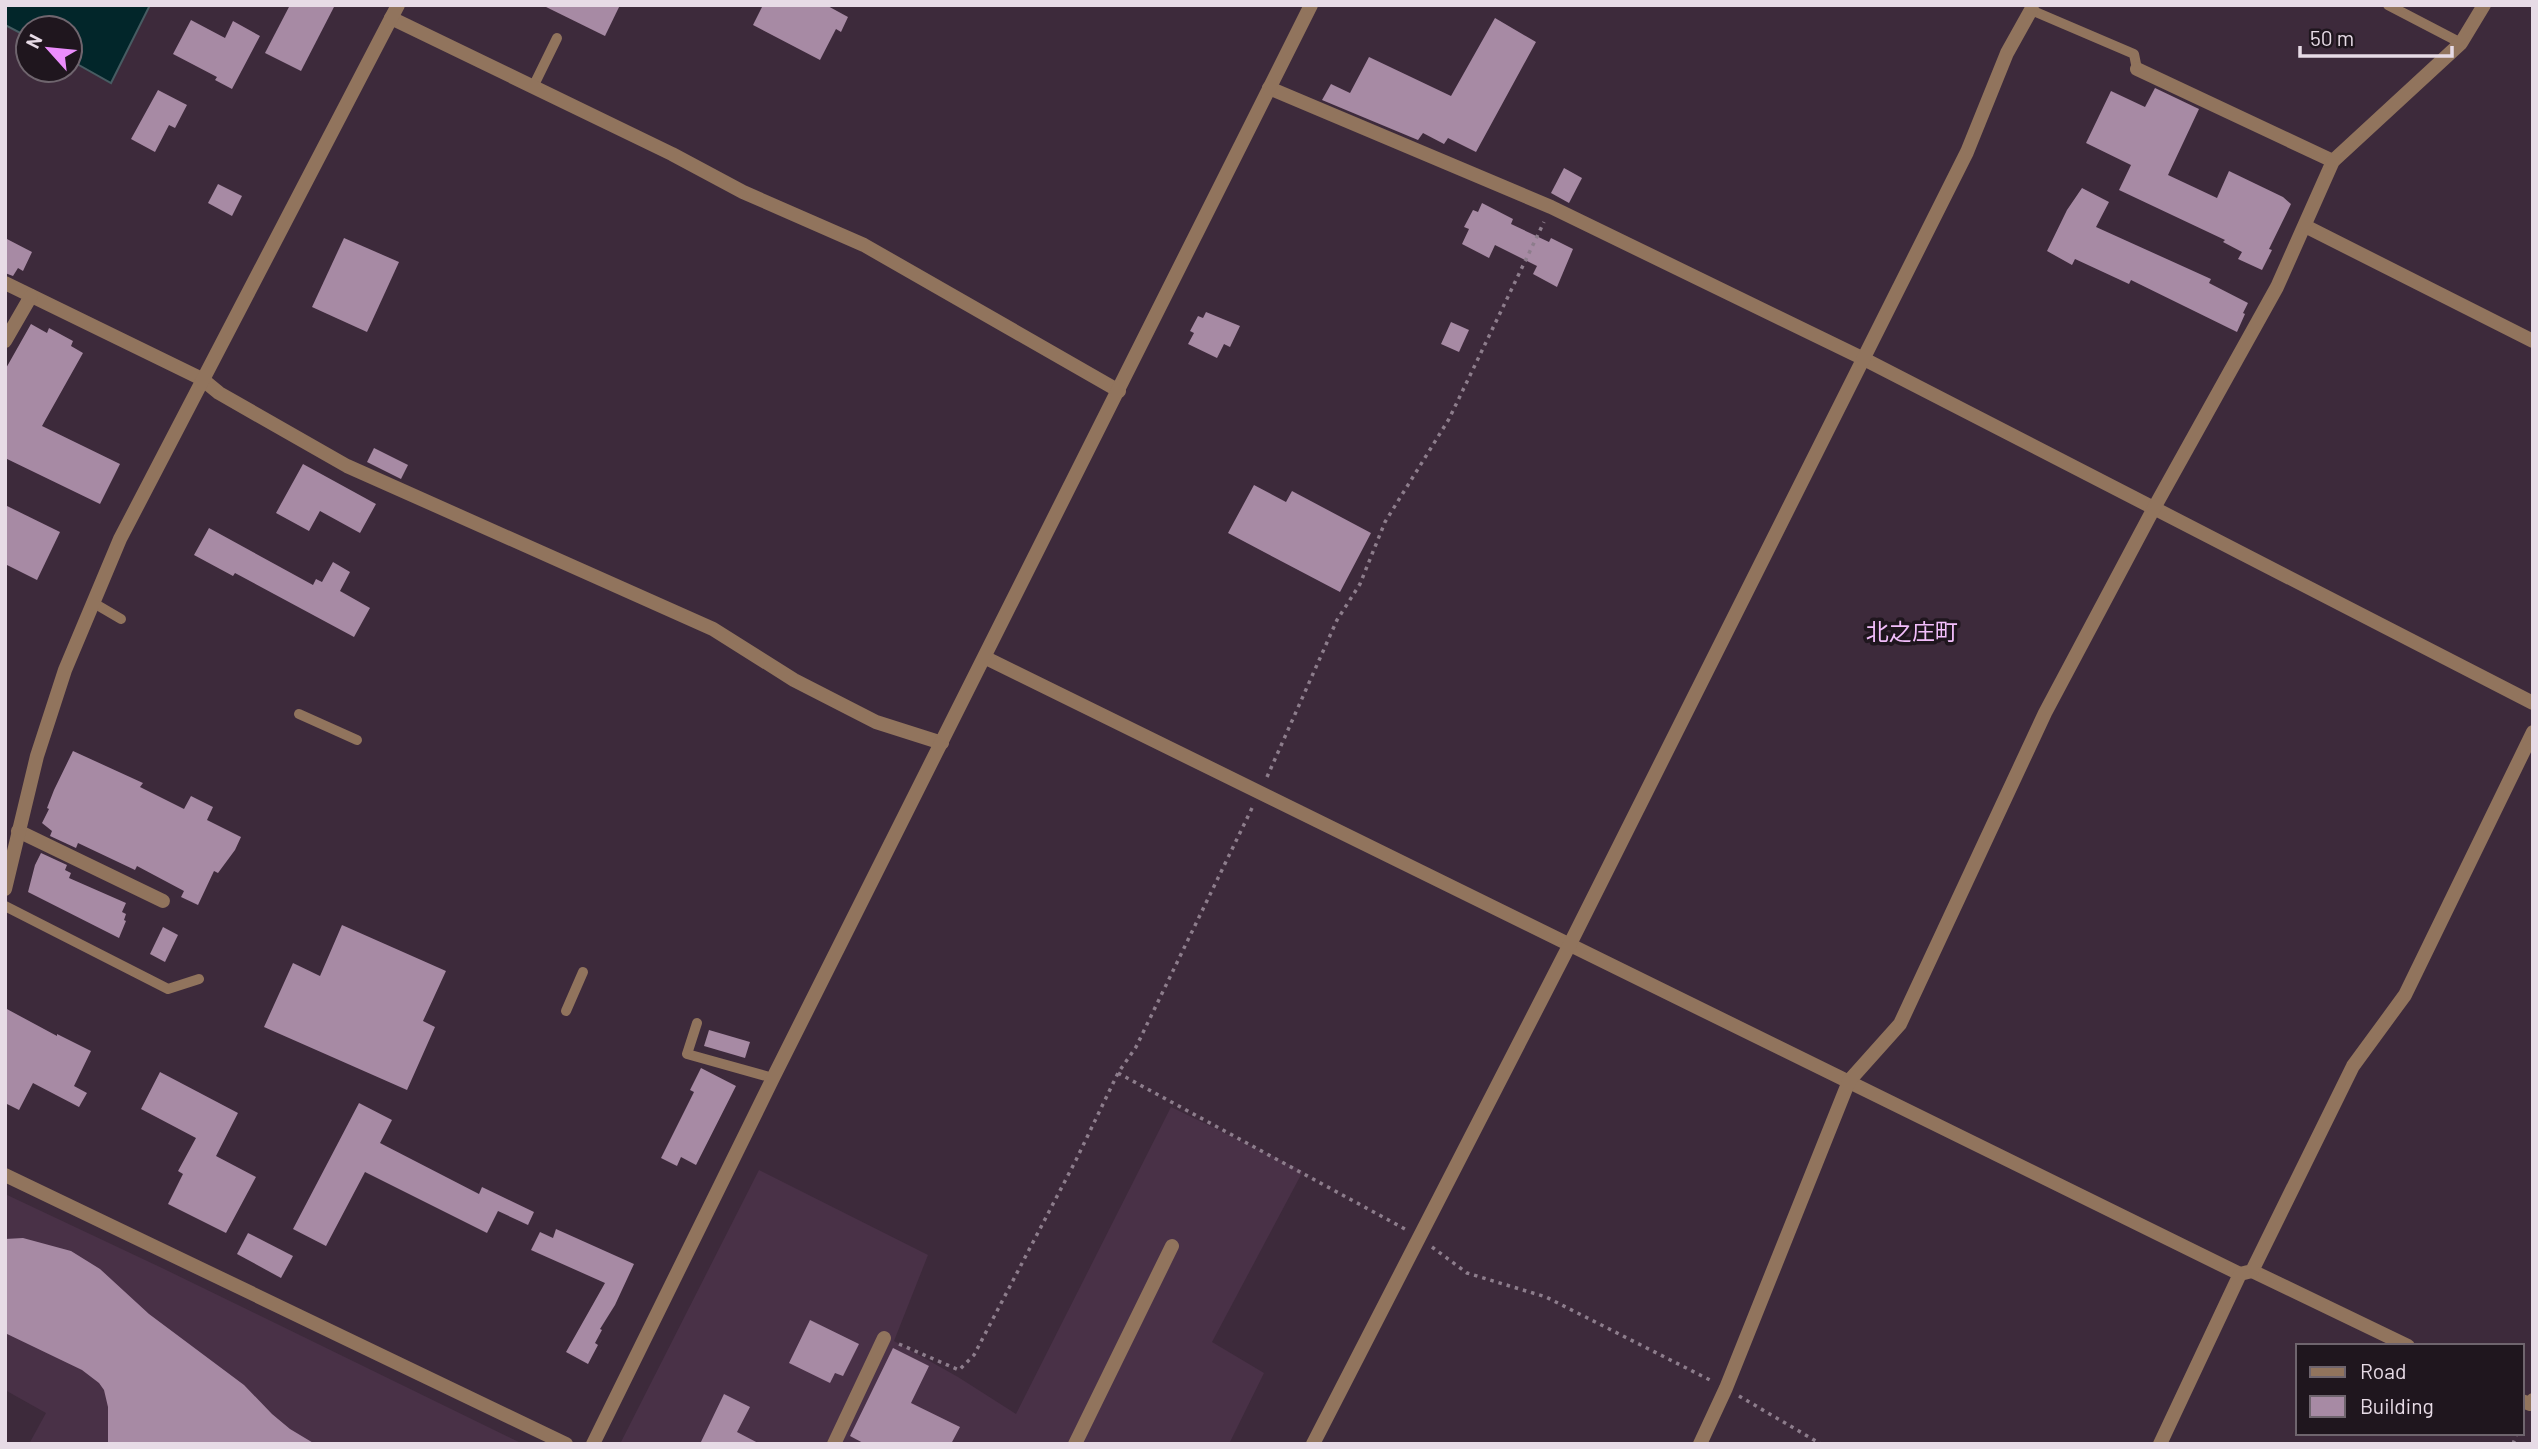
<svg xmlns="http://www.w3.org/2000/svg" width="2538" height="1449" viewBox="0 0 2538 1449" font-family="Barlow,'Noto Sans JP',sans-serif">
<rect width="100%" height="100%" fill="#3d2a3b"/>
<g fill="#493147">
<polygon points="1171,1107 1303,1171 1212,1342 1264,1373 1229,1444 620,1444 759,1170 928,1255 894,1341 958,1377 1016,1414"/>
<polygon points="5,1194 162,1268 523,1444 29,1444 46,1413 5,1390"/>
</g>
<polygon fill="#02262a" stroke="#475c62" stroke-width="2" points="5,5 150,5 111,83 70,60 70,28 28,28 28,37 5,25"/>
<g fill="#a78aa4">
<polygon points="290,5 335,5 301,71 265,53"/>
<polygon points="542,5 620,5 605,36"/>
<polygon points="763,5 826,5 848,17 841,32 836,29 820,60 753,25"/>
<polygon points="1495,18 1536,42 1476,152 1448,138 1444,144 1423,133 1418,140 1322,100 1331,84 1350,93 1369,57 1451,96"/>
<polygon points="191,20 225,38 233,21 260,36 232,89 215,80 217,77 173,54"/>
<polygon points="2155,88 2199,109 2168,175 2217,198 2229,171 2283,197 2291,204 2269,249 2272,250 2262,270 2238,259 2242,252 2223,242 2225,240 2119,190 2131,165 2086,143 2111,91 2145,107"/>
<polygon points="158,90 187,105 175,128 169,125 155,152 131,139"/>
<polygon points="1564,168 1582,178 1569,203 1551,193"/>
<polygon points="218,184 242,196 232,216 208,203"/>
<polygon points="2082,188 2109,202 2096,227 2211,279 2209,283 2248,303 2243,313 2245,314 2237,332 2131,280 2129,284 2075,259 2072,265 2047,251 2067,210"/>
<polygon points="1482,203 1513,219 1511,224 1549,242 1551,238 1573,249 1557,287 1533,274 1537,266 1495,245 1489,258 1462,244 1469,229 1464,227 1473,210 1478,212"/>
<polygon points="5,238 32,252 23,271 18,268 13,276 5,273"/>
<polygon points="344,238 399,262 367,332 312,307"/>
<polygon points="1206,312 1240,326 1230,347 1224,344 1217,358 1188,344 1194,333 1190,331 1198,316 1203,318"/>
<polygon points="1451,322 1469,330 1459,352 1441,344"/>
<polygon points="31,324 47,333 49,328 73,341 71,346 83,353 42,426 120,464 100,504 5,458 5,370"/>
<polygon points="374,448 408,465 401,479 367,462"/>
<polygon points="303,464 376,504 360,533 320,511 309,531 276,513"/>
<polygon points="1254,485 1286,502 1292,491 1371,533 1340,592 1228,533"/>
<polygon points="5,505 60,532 37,580 5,564"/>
<polygon points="209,528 313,585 316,579 322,582 333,562 350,572 340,591 370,608 354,637 235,573 233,576 194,555"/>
<polygon points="73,751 143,783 140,787 184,809 191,796 213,807 207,820 241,837 235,850 218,873 214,871 198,905 181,897 184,891 137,866 135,870 78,843 76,848 50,836 52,831 42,823 49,809 47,808 54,790"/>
<polygon points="41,853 67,865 65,870 71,873 69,878 126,903 122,912 126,914 124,920 126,921 119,938 28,892 35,865"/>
<polygon points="342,925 446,971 423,1021 435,1027 407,1090 264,1027 293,963 320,976"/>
<polygon points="163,927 178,935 165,962 150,954"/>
<polygon points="5,1008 57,1036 57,1034 91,1051 74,1086 87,1093 79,1107 33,1083 19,1110 5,1103"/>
<polygon points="709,1030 750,1042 745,1058 704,1046"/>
<polygon points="701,1068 736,1086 696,1165 681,1157 677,1166 661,1158 694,1092 690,1090"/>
<polygon points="160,1072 238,1113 216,1156 256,1177 226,1233 168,1204 183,1174 178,1171 196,1138 141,1109"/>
<polygon points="359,1103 392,1120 380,1143 479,1194 482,1187 534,1212 528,1225 498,1211 487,1233 365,1172 326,1246 293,1229"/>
<polygon points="556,1229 634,1264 615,1305 600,1329 602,1330 595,1343 598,1345 588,1364 566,1352 605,1283 531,1250 540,1232 553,1238"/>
<polygon points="248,1233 293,1256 281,1278 237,1254"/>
<polygon points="23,1238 71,1251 100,1269 149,1314 244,1385 272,1414 290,1429 315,1444 108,1444 108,1407 104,1390 99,1383 82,1370 5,1333 5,1239"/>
<polygon points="810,1320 859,1344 843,1376 835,1373 830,1383 789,1363"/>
<polygon points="893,1348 929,1366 911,1403 960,1427 951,1444 865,1444 850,1436"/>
<polygon points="724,1394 750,1407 737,1432 760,1444 700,1444"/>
</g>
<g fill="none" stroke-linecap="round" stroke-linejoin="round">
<g stroke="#8d7d8c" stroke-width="3.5" stroke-dasharray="3.5 5" stroke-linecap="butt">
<polyline points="1267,777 1337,620 1360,584 1385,522 1449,419 1544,222"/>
<polyline points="1118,1073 1405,1229"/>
<polyline points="1432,1247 1467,1273 1546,1297 1710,1380"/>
<polyline points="899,1344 959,1370 974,1355 1076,1160 1118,1073 1136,1047 1253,806"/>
<polyline points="1739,1396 1821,1444"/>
<polyline points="2513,1444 2517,1433"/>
</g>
<g stroke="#91745d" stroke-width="10">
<polyline points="2388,5 2461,43"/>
<polyline points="2034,6 2031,10 2134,54 2137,69"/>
<polyline points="533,87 557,38"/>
<polyline points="92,602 121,619"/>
<polyline points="299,714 357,740"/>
<polyline points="5,906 168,989 199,979"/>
<polyline points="566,1011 583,972"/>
<polyline points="697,1023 687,1054 773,1078"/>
</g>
<g stroke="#91745d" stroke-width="14">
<polyline points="391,18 672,154 743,192 864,245 1119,391"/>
<polyline points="2137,69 2333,161"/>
<polyline points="1269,88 1551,207 1862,358 2533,703"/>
<polyline points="2305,226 2533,341"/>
<polyline points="5,283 202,379 219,393 347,466 713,629 794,680 876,722 942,743"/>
<polyline points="5,341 31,296"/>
<polyline points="986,658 2240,1274"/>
<polyline points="18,831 163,901"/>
<polyline points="5,1175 566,1444"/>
<polyline points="2252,1271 2408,1346"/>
<polyline points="2522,1401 2530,1404 2533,1400"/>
<polyline points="834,1444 884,1338"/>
<polyline points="1075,1444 1172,1246"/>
<polyline points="1313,1444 1570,944 1967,152 2007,53 2031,10"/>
<polyline points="1700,1444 1726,1388 1849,1081 1900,1024 2045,713 2154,508 2277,287 2333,161 2461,43 2484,5"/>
<polyline points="2160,1444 2240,1274 2252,1271 2353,1066 2405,995 2533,732"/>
</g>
<g stroke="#91745d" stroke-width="14">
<polyline points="5,889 37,756 65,670 120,539 398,5"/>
<polyline points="593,1444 773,1078 1311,5"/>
</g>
</g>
<g text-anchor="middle" stroke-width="7" stroke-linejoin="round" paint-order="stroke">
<g font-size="23" fill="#f2befb" stroke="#1f161e">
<text x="1912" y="640">北之庄町</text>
</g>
</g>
<rect width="2538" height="1449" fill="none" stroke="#e7dbe6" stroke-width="14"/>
<rect x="2296" y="1344" width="228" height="91" fill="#1f161e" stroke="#6f656e" stroke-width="2"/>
<rect x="2310" y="1367" width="35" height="10" fill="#91745d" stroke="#6f656e" stroke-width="2"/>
<text x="2360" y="1379" font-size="21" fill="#e7dbe6">Road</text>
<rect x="2310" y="1396" width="35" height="21" fill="#a78aa4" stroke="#6f656e" stroke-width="2"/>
<text x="2360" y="1414" font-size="21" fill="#e7dbe6">Building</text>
<g transform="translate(49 49) rotate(297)"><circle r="33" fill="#1f161e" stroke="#6f656e" stroke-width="2"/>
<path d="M0-5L12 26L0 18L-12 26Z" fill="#eb8dfc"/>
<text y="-10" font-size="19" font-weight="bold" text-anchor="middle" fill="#e7dbe6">N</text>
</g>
<path d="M2300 46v10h152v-10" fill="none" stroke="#e7dbe6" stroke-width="3.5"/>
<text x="2310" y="46" font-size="21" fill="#e7dbe6" stroke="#1f161e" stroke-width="5" paint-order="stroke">50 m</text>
</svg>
